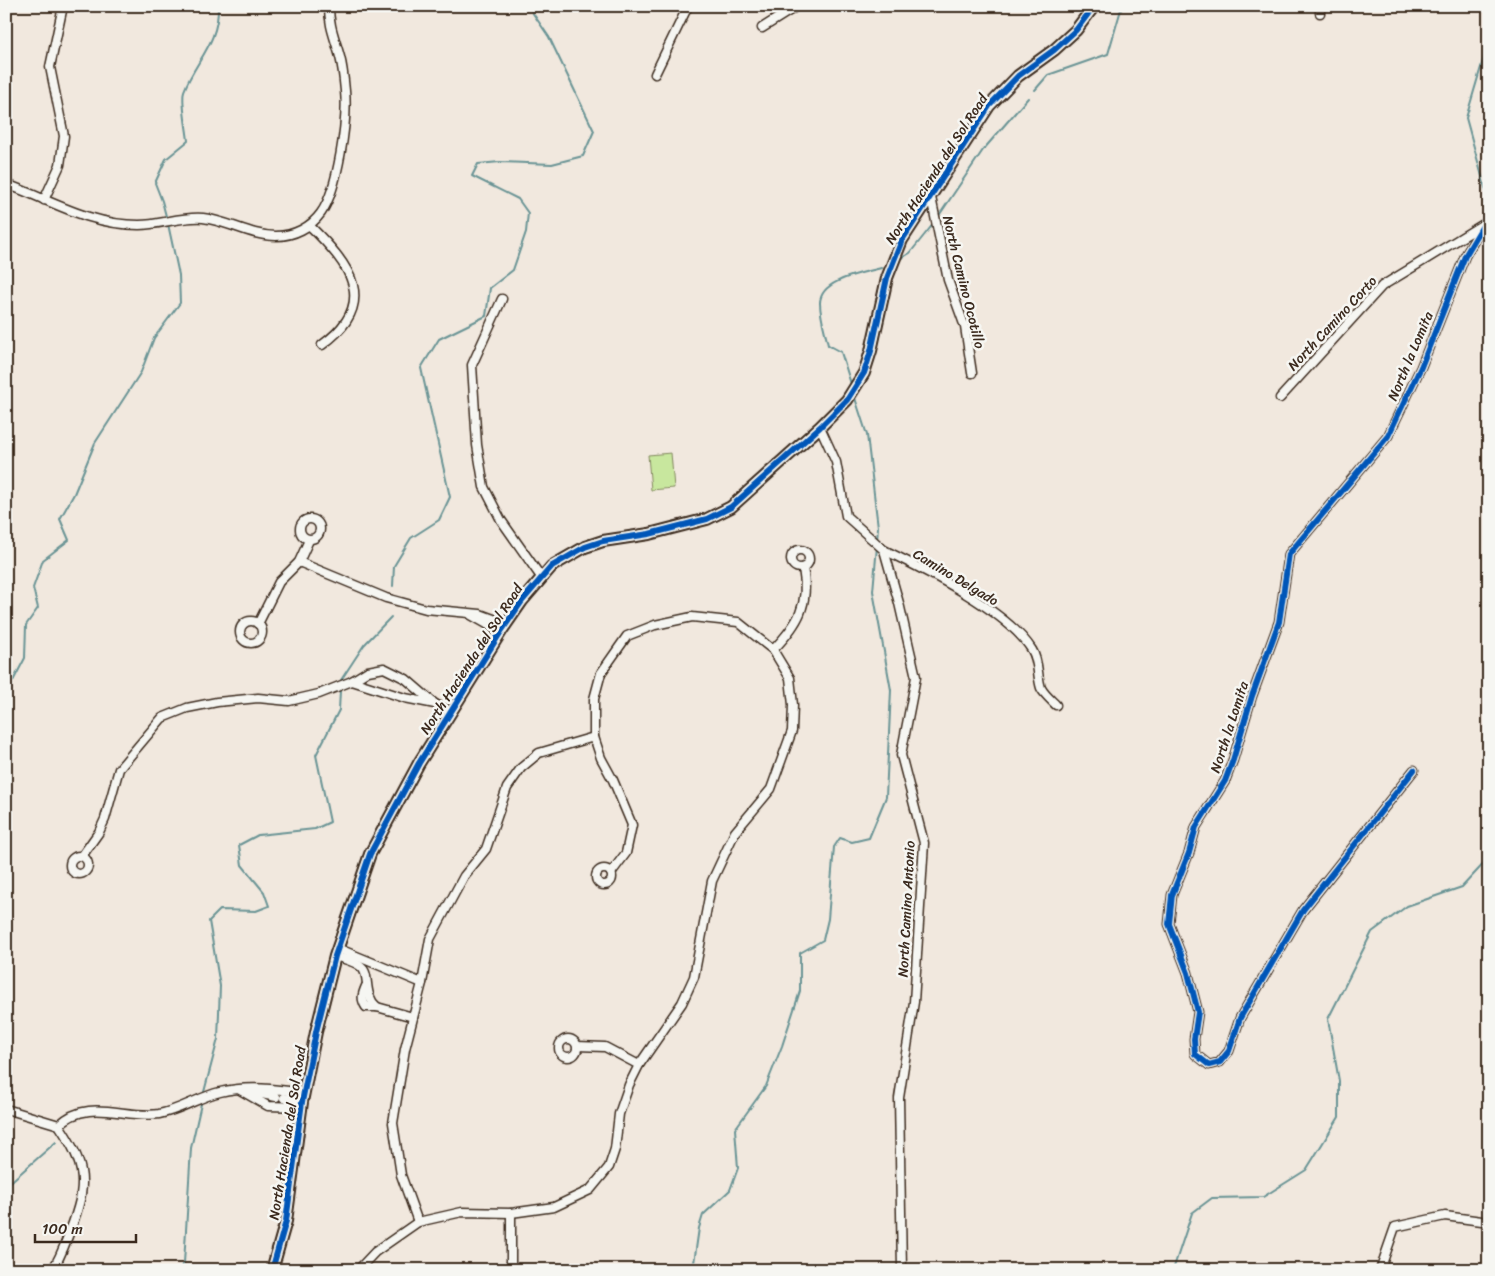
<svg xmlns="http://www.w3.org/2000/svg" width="1495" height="1276" viewBox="0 0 1495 1276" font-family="Sriracha,sans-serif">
<rect width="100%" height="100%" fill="#f1e8de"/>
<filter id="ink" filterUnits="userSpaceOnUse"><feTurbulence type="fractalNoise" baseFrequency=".02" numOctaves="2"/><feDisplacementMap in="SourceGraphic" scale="10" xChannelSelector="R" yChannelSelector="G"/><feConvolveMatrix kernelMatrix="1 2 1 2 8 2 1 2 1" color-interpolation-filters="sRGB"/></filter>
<g filter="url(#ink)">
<polygon fill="#c8e79e" stroke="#82885e" points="671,453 674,488 651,490 648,455"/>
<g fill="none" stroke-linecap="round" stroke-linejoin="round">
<g stroke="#6a9495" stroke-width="2">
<polyline points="1489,40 1466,118 1489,202"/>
<polyline points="1035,90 1048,75 1108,54 1122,6"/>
<polyline points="938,217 983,150 1028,98"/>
<path d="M167 220 162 201 155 183 166 159 188 141C187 130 181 101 184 91 196 60 219 43 218 6"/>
<polyline points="900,259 910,253 934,223"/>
<path d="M851 384 841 352 828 345C825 332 820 316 820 303 820 279 864 273 881 268"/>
<polyline points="855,398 867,435 878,527 877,541"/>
<polyline points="393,586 394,566 411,538 439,520 450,497 421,368 439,339 486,316 490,288 513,270 526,232 528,213 518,199 472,176 478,164 500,162 552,164 583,156 594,131 549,37 528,6"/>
<polyline points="341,680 364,645 391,617"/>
<polyline points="6,685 13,681 25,658 26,625 38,608 33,588 43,560 69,540 60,519 74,494 95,443 141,372 154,338 180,303 179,275 168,224"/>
<polyline points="204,1092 218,1039 220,986 209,921 220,910 256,911 269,906 264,892 242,865 239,845 258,835 315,829 330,822 316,755 339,710 340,691"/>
<polyline points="6,1186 56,1142"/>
<polyline points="179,1270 184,1263 191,1148 201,1104"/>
<polyline points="693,1270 699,1228 703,1215 730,1190 738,1168 735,1129 766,1086 782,1046 800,991 800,953 823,940 828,919 834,847 840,838 852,842 869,838 886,797 891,690 873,591 877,546"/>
<polyline points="1173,1270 1192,1213 1212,1198 1263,1197 1306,1170 1339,1117 1339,1081 1328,1019 1372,932 1407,906 1462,887 1489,858"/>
</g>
<defs>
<g id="minor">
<polyline points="1320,6 1320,13"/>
<polyline points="762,28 797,6"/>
<polyline points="655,74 688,6"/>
<path d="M6 184C51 200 89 225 139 225 160 225 182 216 203 218 228 221 251 236 276 236 294 236 311 227 321 213 338 189 348 120 345 91 344 80 343 68 340 57 335 38 329 27 329 6"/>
<polyline points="931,197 948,280 965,327 972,373"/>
<polyline points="44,200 60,165 64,136 50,67 63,6"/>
<path d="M310 226C350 265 380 303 322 345"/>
<polyline points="502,299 472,365 477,445 484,487 501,520 541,577"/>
<polyline points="1280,398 1382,286 1482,225"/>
<polyline points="820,427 836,462 846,516 884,550 899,603 916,677 901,755 924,843 914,1002 899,1098 902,1270"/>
<circle cx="310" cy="529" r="10"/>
<circle cx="800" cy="559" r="9"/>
<path d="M884 550C925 570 1008 611 1032 650 1039 661 1037 676 1041 688 1044 694 1051 700 1056 705"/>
<polyline points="299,562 386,598 426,609 480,614 507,624"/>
<polyline points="471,615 501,632"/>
<circle cx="251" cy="632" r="11"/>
<polyline points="258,624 279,582 299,562 309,540"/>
<path d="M773 650C798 624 810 605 803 568"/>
<polygon points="384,668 406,679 435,704 405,698 352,681 368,671"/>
<polyline points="435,704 451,712"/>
<polyline points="1414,770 1303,910 1240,1018 1229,1051 1220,1062 1209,1065 1195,1054 1194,1039 1198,1012 1188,973 1169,924 1172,895 1189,853 1196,827 1225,781 1233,760 1252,696 1279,622 1289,554 1388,436 1421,367 1465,256 1484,224 1489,221"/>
<circle cx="79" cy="865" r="9"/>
<polyline points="82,856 99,832 105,819 119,769 162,718 187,708 217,702 258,698 289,701 319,694 352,681"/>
<circle cx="604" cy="877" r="8"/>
<polyline points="337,948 422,983"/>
<path d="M335 956C343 959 355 961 361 967 371 974 362 994 377 1007"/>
<path d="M366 986C362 995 361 999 366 1007H377L413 1017"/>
<circle cx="568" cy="1048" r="9"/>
<polyline points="577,1046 605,1047 639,1065"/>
<polyline points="240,1090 268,1106 302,1107"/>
<polyline points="247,1091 276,1097"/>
<polyline points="284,1098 303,1100"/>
<path d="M6 1109 59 1125C87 1167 88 1184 70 1231 65 1244 60 1259 52 1270"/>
<path d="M59 1125C87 1097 125 1119 159 1114 180 1110 199 1097 220 1092 248 1085 276 1089 304 1093"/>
<polyline points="511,1213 511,1262 513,1270"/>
<polyline points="418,1222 401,1175 393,1123 405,1049 422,983 430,939 464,876 486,849 507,788 521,768 539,753 594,737"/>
<polyline points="358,1270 375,1252 418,1222 462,1212 511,1213 554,1207 590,1190 609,1167 615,1149 619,1114 629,1085 639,1065 682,1003 694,977 712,881 735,832 771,789 792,731 793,705 790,678 773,650 738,622 692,617 655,625 627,636 601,673 594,699 594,737 601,758 613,780 632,825 626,853 611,873"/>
<polyline points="1380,1270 1395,1227 1445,1216 1489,1222"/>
</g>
<polyline id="tertiary" points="272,1270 286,1221 302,1102 316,1032 335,956 370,854 419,763 502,630 522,601 552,566 585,547 603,541 649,534 707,519 731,507 820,427 847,400 864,373 871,351 887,278 902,240 989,106 1018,76 1054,50 1076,30 1094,6"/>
</defs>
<use href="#minor" stroke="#3b2a1e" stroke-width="11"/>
<use href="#tertiary" stroke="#3b2a1e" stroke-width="14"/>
<use href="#minor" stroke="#f6f6f2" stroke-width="8"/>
<use href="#tertiary" stroke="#f6f6f2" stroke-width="10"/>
<defs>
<g id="cycleway">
<polyline points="1414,770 1303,910 1240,1018 1229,1051 1220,1062 1209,1065 1195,1054 1194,1039 1198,1012 1188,973 1169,924 1172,895 1189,853 1196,827 1225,781 1233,760 1252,696 1279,622 1289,554 1388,436 1421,367 1465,256 1484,224 1489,221"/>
<polyline points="272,1270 286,1221 302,1102 316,1032 335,956 370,854 419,763 502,630 522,601 552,566 585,547 603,541 649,534 707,519 731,507 820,427 847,400 864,373 871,351 887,278 902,240 989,106 1018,76 1054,50 1076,30 1094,6"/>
</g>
</defs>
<use href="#cycleway" stroke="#f6f6f2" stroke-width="9"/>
<use href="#cycleway" stroke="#0057b8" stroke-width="6"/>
</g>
</g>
<g text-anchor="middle" stroke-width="5" stroke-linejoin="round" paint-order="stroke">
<g font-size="14" fill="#3b2a1e" stroke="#f6f6f2">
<text transform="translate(936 169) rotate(-57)" y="5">North Hacienda del Sol Road</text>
<text transform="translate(964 282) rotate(76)" y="5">North Camino Ocotillo</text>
<text transform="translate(1332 323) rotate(-47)" y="5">North Camino Corto</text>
<text transform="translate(1410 356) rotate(-67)" y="5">North la Lomita</text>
<text transform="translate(956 577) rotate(31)" y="5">Camino Delgado</text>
<text transform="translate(471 659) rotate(-57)" y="5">North Hacienda del Sol Road</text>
<text transform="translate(1229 727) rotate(-72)" y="5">North la Lomita</text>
<text transform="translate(906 909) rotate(-87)" y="5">North Camino Antonio</text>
<text transform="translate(287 1133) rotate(-81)" y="5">North Hacienda del Sol Road</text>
</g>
</g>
<rect width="1495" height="1276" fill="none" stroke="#f6f6f2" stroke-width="25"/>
<rect x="12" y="12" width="1470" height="1251" fill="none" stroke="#3b2a1e" stroke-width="2" filter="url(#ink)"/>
<path d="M35 1234v8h101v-8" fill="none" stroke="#3b2a1e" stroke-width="2.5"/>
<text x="42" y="1234" font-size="15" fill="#3b2a1e" stroke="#f6f6f2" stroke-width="4" paint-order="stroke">100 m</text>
</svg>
